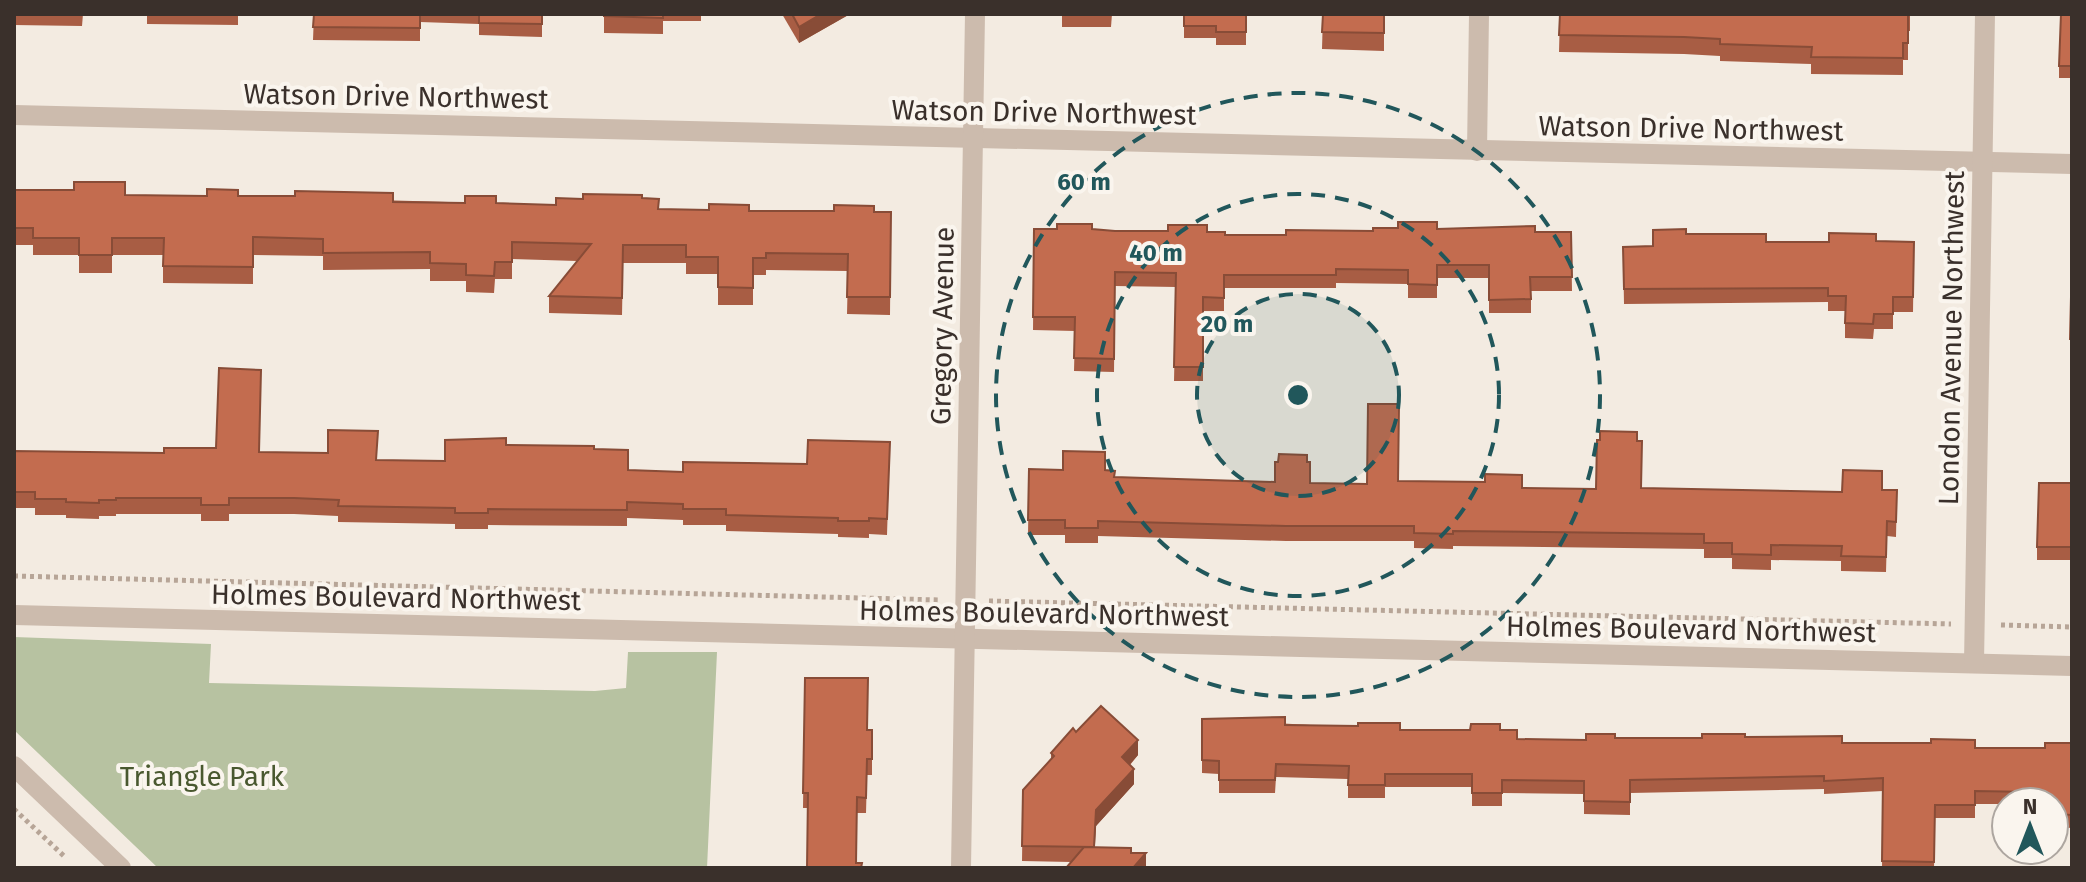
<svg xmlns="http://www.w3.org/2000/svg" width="2086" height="882" viewBox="0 0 2086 882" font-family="'Fira Sans',sans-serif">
<rect width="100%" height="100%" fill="#f3ebe1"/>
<polygon fill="#b7c2a1" points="14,637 211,644 209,683 595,691 626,688 628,652 717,652 707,868 158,868 14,730"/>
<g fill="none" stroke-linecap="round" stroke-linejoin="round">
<g stroke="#b7a597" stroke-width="5" stroke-dasharray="4 4" stroke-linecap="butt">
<polyline points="14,576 939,600"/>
<polyline points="989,601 1951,624"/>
<polyline points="2001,625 2072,627"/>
<polyline points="14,809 65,857"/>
</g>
<g stroke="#ccbbad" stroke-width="20">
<polyline points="14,115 2072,164"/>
<polyline points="1477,151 1479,14"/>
<polyline points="14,615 2072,666"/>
<polyline points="1974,663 1985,14"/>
<polyline points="14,766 121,868"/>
<polyline points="961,868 975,14"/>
</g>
</g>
<g fill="#a85d44">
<polygon points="14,14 83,14 82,26 14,25"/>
<polygon points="147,14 238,14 238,25 147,24"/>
<polygon points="314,14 542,14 542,37 479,35 479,24 420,22 420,41 313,40"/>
<polygon points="604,14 701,14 701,21 663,21 663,34 604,33"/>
<polygon points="782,14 850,14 799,43"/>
<polygon points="1062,14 1112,14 1111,27 1062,27"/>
<polygon points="1184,14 1246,14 1246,45 1216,45 1216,38 1184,38"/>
<polygon points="1323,14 1384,14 1384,51 1322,49"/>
<polygon points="1560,14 1910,14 1910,31 1908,31 1908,60 1903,60 1903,75 1811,74 1811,64 1720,61 1720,56 1684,54 1559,52"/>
<polygon points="2072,14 2072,78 2059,78 2059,66"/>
<polygon points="14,190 125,195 238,196 556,205 583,199 642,198 659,209 891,212 890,315 847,314 848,271 766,270 766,275 753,275 753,305 718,305 718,274 686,274 686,263 623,263 622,315 549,313 549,296 577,261 512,259 512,279 495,279 494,293 466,292 466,281 430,281 430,269 323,270 323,256 253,255 253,284 163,283 163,255 112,255 112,273 79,273 79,255 33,255 33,245 14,245"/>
<polygon points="1034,229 1092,229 1115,231 1207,232 1225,235 1286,235 1437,229 1571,232 1572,291 1531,291 1531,313 1489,313 1489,278 1437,278 1437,298 1408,298 1408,284 1336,283 1336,288 1224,288 1224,311 1203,311 1203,381 1174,381 1176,287 1115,286 1114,372 1074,371 1075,331 1033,330"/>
<polygon points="1686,234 1766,242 1914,242 1913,312 1893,312 1893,329 1874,329 1873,339 1845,338 1845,311 1828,311 1828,302 1624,304 1623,247 1653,246"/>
<polygon points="1637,441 1641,488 1842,492 1897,490 1896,537 1887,536 1886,572 1841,571 1841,561 1771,560 1771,570 1732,569 1732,558 1704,558 1704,549 1453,546 1453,549 1414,548 1414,541 1286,541 1098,536 1098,543 1065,543 1065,535 1028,535 1029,469 1105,470 1114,477 1275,482 1307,462 1310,483 1367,484 1398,481 1522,488 1596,489"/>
<polygon points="890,442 887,535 869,534 869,538 838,537 838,534 726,531 726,525 683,525 683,520 627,518 627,526 488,525 488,529 455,529 455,524 338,522 338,516 294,514 229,514 229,521 201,521 201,514 116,514 116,516 99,516 99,519 66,518 66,515 35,515 35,508 14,508 14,451 164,453 260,452 377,460 445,461 506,445 594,449 628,470 683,472 807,464"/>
<polygon points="2072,483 2072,560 2037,560 2037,547"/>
<polygon points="805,678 868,730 872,730 872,775 867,775 866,813 857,813 807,868 808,808 803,808"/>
<polygon points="1202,719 1400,730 1500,730 1517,739 1586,740 1615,738 1745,737 1842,743 1975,748 2045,748 2072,743 2072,828 2054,827 2054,802 2006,802 2006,804 1975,804 1975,818 1935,818 1934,868 1882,868 1883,791 1824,794 1824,789 1630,793 1630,815 1584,814 1584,794 1502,793 1502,806 1472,806 1472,787 1385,787 1385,798 1348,798 1348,779 1276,777 1275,793 1219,793 1219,774 1202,773"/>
<polygon points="1076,732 1138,755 1130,765 1134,784 1096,826 1094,847 1131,853 1146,868 1071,862 1022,861 1023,790 1051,760 1051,753"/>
</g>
<g fill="#884c37">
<polygon points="821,14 850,14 799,43 799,27"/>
<polygon points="1138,740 1138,755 1122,773 1122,757"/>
<polygon points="1134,769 1134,784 1096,826 1094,863 1096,810"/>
<polygon points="1146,853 1146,868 1133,868"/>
</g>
<g fill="#c36c4f" stroke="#884c37" stroke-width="2">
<polygon points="314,14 420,14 420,28 313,27"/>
<polygon points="479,14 542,14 542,24 479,23"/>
<polygon points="604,14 663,14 663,18 604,16"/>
<polygon points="792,14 821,14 799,27"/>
<polygon points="1184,14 1246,14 1246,32 1216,32 1216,26 1184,26"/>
<polygon points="1323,14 1384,14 1384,33 1322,32"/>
<polygon points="1560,14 1910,14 1908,14 1908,43 1903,43 1903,58 1811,57 1812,47 1720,44 1720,39 1684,37 1559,35"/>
<polygon points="2061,14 2072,14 2072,66 2059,66"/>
<polygon points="74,182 125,182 125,195 207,196 207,189 238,190 238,196 295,196 295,191 393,193 393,202 465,203 465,196 496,196 496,203 556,205 556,198 583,199 583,194 642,195 642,198 659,199 658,209 709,210 709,204 749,205 749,211 834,211 834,205 874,206 874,212 891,212 890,297 847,297 848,254 766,253 766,258 753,258 753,288 718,287 718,257 686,257 686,245 623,245 622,298 549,296 591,244 512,242 512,262 495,262 494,276 466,275 466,264 430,263 430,252 323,253 323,239 253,237 253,267 163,266 164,238 112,238 112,255 79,255 79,238 33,238 33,228 14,228 14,190 74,190"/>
<polygon points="1398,222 1437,222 1437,229 1535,226 1535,232 1571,232 1572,277 1530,277 1531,299 1489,300 1489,265 1437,265 1437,285 1408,284 1408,270 1336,269 1336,275 1224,275 1224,298 1203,297 1203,367 1174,367 1176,273 1115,272 1114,359 1074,358 1075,317 1033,317 1034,229 1057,229 1057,224 1092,224 1092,229 1115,231 1168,231 1168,225 1207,225 1207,232 1225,232 1225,235 1286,235 1286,230 1373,231 1373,228 1398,228"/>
<polygon points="1686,229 1686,234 1766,234 1766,242 1829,242 1829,233 1876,234 1876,241 1914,242 1913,297 1893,297 1893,314 1874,314 1873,324 1845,323 1846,296 1828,296 1828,288 1624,289 1623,247 1653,246 1653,230"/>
<polygon points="2072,255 2072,339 2070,339"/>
<polygon points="219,368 261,370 259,452 328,453 328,430 378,431 376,460 445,461 445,440 506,438 506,445 594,446 594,449 628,450 628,470 683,472 683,462 807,464 808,440 890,442 887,519 869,518 869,521 838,521 838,518 726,515 726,509 683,509 683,504 627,502 627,510 488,509 488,513 455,513 455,508 338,506 339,500 294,498 229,498 229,505 201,505 201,498 116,498 116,500 99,500 99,503 66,502 66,499 35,499 35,492 14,492 14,451 164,453 164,448 216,448"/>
<polygon points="1368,404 1399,404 1398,481 1485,482 1485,474 1522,475 1522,488 1596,489 1597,440 1600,440 1600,431 1637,432 1637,441 1642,441 1641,488 1842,492 1843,470 1882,471 1882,490 1897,490 1896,522 1887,521 1886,557 1841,556 1842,546 1771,545 1771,555 1732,554 1732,543 1704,543 1704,534 1453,531 1453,534 1414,533 1414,526 1286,526 1098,521 1098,528 1065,528 1065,520 1028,520 1029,469 1063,470 1063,451 1105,452 1105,470 1115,471 1114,477 1275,482 1275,462 1278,462 1279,454 1307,455 1307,462 1310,462 1310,483 1367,484"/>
<polygon points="2039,483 2072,483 2072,547 2037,547"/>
<polygon points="805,678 868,678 867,730 872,730 872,759 867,759 866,798 857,797 856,863 862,863 861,868 807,868 808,793 803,793"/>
<polygon points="1101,706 1138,740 1122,757 1134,769 1096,810 1094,847 1022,846 1023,790 1054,756 1051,753 1073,728 1076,732"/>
<polygon points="1285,717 1285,725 1358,726 1358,723 1400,723 1400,730 1470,730 1471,724 1500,724 1500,730 1517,730 1517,739 1586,740 1586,734 1615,734 1615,738 1702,738 1702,734 1745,734 1745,737 1842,736 1842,743 1931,743 1931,739 1975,740 1975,748 2045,748 2045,743 2072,743 2072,815 2054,814 2054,802 2042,802 2042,792 1975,791 1975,805 1935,805 1934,862 1882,861 1883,778 1824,781 1824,776 1630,780 1630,802 1584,801 1584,781 1502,780 1502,793 1472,793 1472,774 1385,774 1385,785 1348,785 1349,766 1276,764 1275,780 1219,780 1219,761 1202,760 1202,719"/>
<polygon points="1084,847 1131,848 1131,853 1146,853 1133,868 1066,868"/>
</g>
<circle cx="1298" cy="395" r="101" fill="#21575b" fill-opacity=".12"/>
<g fill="none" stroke="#21575b" stroke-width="4" stroke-dasharray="14 10">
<circle cx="1298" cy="395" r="101"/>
<circle cx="1298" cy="395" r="201"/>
<circle cx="1298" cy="395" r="302"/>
</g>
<g text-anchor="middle" stroke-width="8" stroke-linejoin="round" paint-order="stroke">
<g font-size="28" fill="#3a302b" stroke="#faf5ee">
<text transform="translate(396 96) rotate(1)" y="10">Watson Drive Northwest</text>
<text transform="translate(1044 112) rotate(1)" y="10">Watson Drive Northwest</text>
<text transform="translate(1691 128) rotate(1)" y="10">Watson Drive Northwest</text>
<text transform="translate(942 326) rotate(-89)" y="10">Gregory Avenue</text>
<text transform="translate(1951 338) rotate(-89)" y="10">London Avenue Northwest</text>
<text transform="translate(396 597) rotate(1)" y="10">Holmes Boulevard Northwest</text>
<text transform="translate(1044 613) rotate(1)" y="10">Holmes Boulevard Northwest</text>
<text transform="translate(1691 629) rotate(1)" y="10">Holmes Boulevard Northwest</text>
</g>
<g font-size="28" fill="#49582f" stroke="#faf5ee">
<text x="202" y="786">Triangle Park</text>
</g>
</g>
<circle cx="1298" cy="395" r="12" fill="#21575b" stroke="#faf5ee" stroke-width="4"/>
<g font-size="24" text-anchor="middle" font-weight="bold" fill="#21575b" stroke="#faf5ee" stroke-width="8" stroke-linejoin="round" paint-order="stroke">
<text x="1084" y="190">60 m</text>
<text x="1156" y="261">40 m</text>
<text x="1227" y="332">20 m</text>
</g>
<rect width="2086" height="882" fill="none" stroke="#3a302b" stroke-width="32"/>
<g transform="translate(2030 826)"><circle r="38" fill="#faf5ee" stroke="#ada6a0" stroke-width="2"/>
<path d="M0-6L14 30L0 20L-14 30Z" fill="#21575b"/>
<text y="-12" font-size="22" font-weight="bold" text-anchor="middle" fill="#3a302b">N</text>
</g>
</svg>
